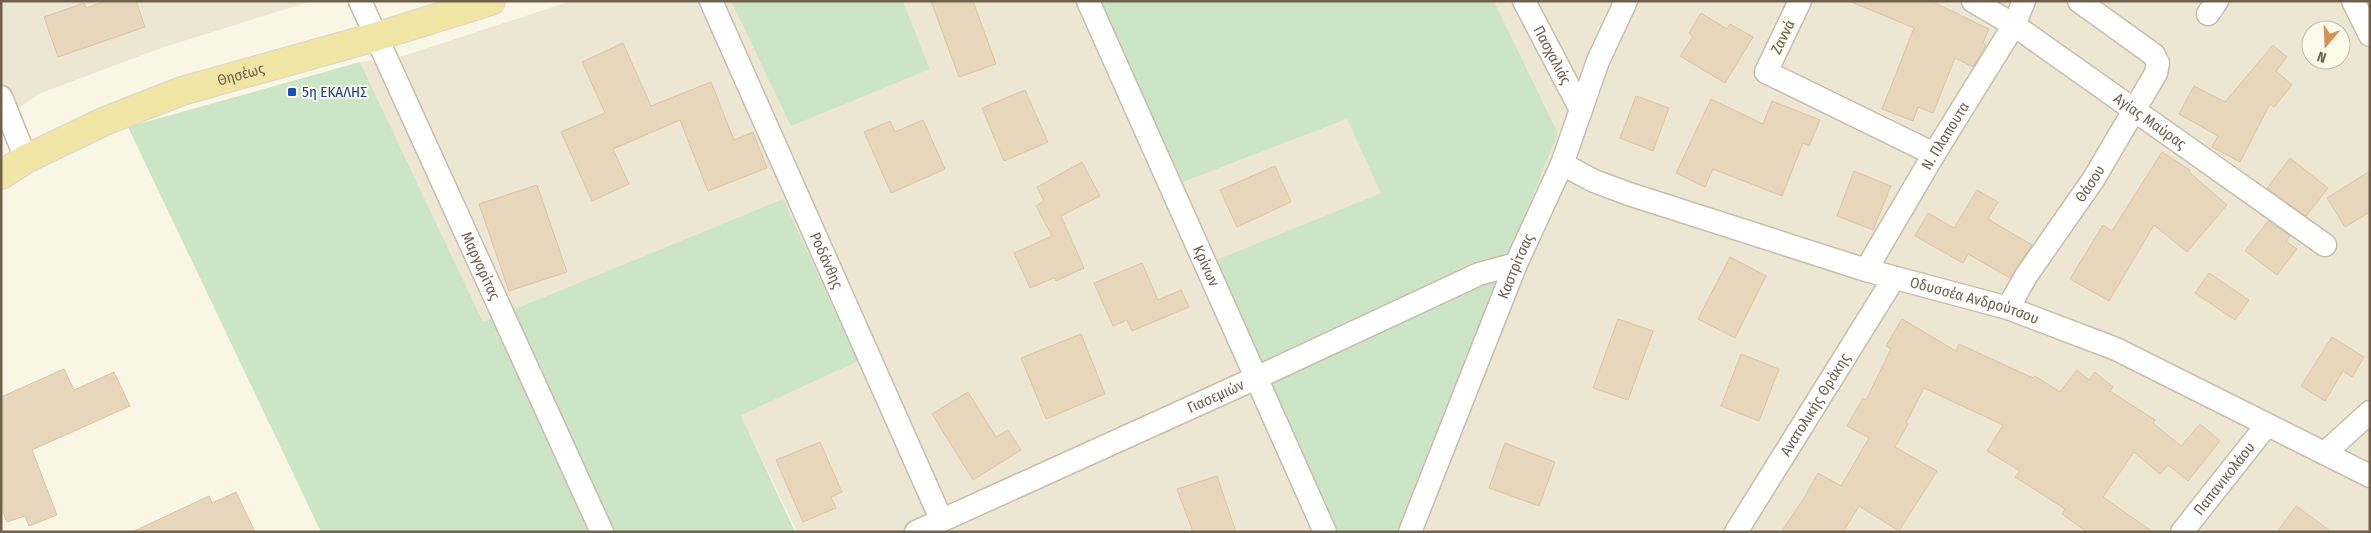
<svg xmlns="http://www.w3.org/2000/svg" width="2371" height="533" viewBox="0 0 2371 533" font-family="'Fira Sans Condensed',sans-serif">
<rect width="100%" height="100%" fill="#faf6e5"/>
<g fill="#ede6d2" fill-rule="evenodd">
<polygon points="1,1 312,1 164,47 41,93 1,119"/>
<polygon points="571,1 731,1 791,125 930,69 903,1 1099,1 1178,184 1347,119 1382,193 1333,532 797,532 741,415 783,199 483,322 360,62 403,56"/>
<path d="M1494 1H2370V532H1398L1558 133ZM2311 30H2341V60H2311Z"/>
</g>
<g fill="#cce5c6">
<polygon points="731,1 903,1 930,69 791,126"/>
<polygon points="1099,1 1494,1 1558,133 1398,532 1333,532 1214,261 1381,193 1347,119 1178,184"/>
<polygon points="360,62 483,322 783,199 858,361 741,415 795,532 321,532 128,127"/>
</g>
<g fill="#e7d6bb" stroke="#ddc5a2">
<polygon points="106,1 136,1 145,27 58,57 44,17 84,3 86,8"/>
<polygon points="931,1 973,1 996,64 959,77"/>
<polygon points="1849,1 1931,1 1989,29 1983,43 1986,45 1973,67 1955,58 1933,113 1918,107 1913,121 1882,109 1914,28"/>
<polygon points="1701,13 1727,29 1730,24 1753,37 1725,83 1680,56 1693,36 1689,33"/>
<polygon points="623,43 651,106 711,82 734,140 753,132 767,168 708,191 680,120 613,149 629,184 592,201 561,132 605,113 582,62"/>
<polygon points="2273,45 2287,57 2276,71 2292,85 2274,107 2270,104 2240,162 2212,147 2218,136 2179,114 2194,86 2225,102"/>
<polygon points="1025,90 1048,142 1004,161 982,108"/>
<polygon points="1636,96 1669,108 1653,151 1620,138"/>
<polygon points="1711,99 1763,124 1772,101 1820,120 1809,146 1803,143 1782,196 1713,169 1705,187 1676,173"/>
<polygon points="923,120 945,169 891,193 864,132 890,121 895,132"/>
<polygon points="2162,152 2190,170 2189,172 2227,205 2187,252 2154,225 2109,301 2070,279 2103,225 2112,231"/>
<polygon points="2290,158 2328,188 2306,216 2267,188"/>
<polygon points="1082,162 1100,196 1061,216 1084,268 1056,281 1054,278 1030,288 1014,253 1052,236 1036,206 1044,201 1037,187"/>
<polygon points="1275,166 1291,202 1237,227 1220,190"/>
<polygon points="1854,171 1891,186 1873,230 1837,216"/>
<polygon points="2370,171 2370,212 2345,227 2327,198"/>
<polygon points="537,185 567,272 509,291 479,204"/>
<polygon points="1977,190 1998,202 1988,219 2032,245 2010,278 1968,254 1963,263 1915,236 1928,213 1954,228"/>
<polygon points="2268,221 2290,236 2286,241 2297,249 2277,275 2245,251"/>
<polygon points="1730,257 1766,276 1735,338 1698,319"/>
<polygon points="1142,263 1158,300 1181,290 1189,307 1132,331 1127,320 1113,326 1094,283"/>
<polygon points="2209,273 2249,300 2235,320 2195,293"/>
<polygon points="1618,319 1653,331 1628,400 1593,388"/>
<polygon points="1902,319 1956,351 1959,344 2033,378 2035,376 2060,392 2077,370 2089,380 2095,372 2113,387 2110,391 2155,420 2153,423 2181,446 2200,424 2220,441 2188,481 2168,465 2160,474 2134,452 2103,497 2153,532 2087,532 2062,514 2065,509 2015,477 2020,471 1987,451 2003,425 1924,388 1906,423 1908,424 1895,447 1937,471 1899,531 1859,506 1843,532 1781,532 1804,498 1818,473 1841,486 1869,438 1847,426 1863,398 1866,400 1891,349 1886,346"/>
<polygon points="1081,334 1105,394 1046,419 1021,358"/>
<polygon points="2332,337 2364,357 2352,377 2343,371 2325,401 2301,386"/>
<polygon points="1741,354 1779,369 1759,421 1721,406"/>
<polygon points="64,369 74,390 114,372 130,406 32,450 57,515 29,526 25,516 7,522 1,508 1,397"/>
<polygon points="968,392 996,437 1008,430 1021,450 973,480 932,414"/>
<polygon points="820,442 842,492 831,497 836,508 803,522 776,460"/>
<polygon points="1505,443 1555,462 1539,506 1489,488"/>
<polygon points="1217,476 1236,532 1193,532 1177,489"/>
<polygon points="236,492 255,532 132,532 209,496 212,503"/>
<polygon points="2296,506 2332,532 2277,532"/>
</g>
<g fill="none" stroke-linecap="round" stroke-linejoin="round">
<defs>
<g id="minor">
<path id="s1" d="M360 1 602 532"/>
<path id="s2" d="M711 1 941 519"/>
<path id="s3" d="M1088 1 1325 532"/>
<path id="s4" d="M1524 1 1581 110"/>
<polyline points="1800,1 1766,72 1934,154"/>
<path id="s5" d="M1973 1 2014 25 2325 245"/>
<polyline points="2353,1 2370,35"/>
<polyline points="2208,14 2217,1"/>
<polyline points="1,97 26,159"/>
<path id="s6" d="M1562 164 1594 181 1629 194 1866 270 2008 308 2116 349 2370 476"/>
<path id="s7" d="M1866 270 1934 154 2014 25 2024 1"/>
<path id="s8" d="M2008 308 2026 276 2093 180 2156 73 2158 63 2154 55 2079 1"/>
<polyline points="2325,453 2370,412"/>
<path id="s9" d="M916 532 1256 378 1479 274 1516 264"/>
<path id="s10" d="M1410 532 1516 264 1562 164 1598 61 1626 1"/>
<path id="s11" d="M1736 532 1894 278"/>
<path id="s12" d="M2182 532 2266 426"/>
</g>
<g id="primary">
<path id="s13" d="M1 175 26 159 105 121 182 91 375 37 491 1"/>
</g>
</defs>
<use href="#minor" stroke="#c7bdab" stroke-width="25"/>
<use href="#primary" stroke="#dad6d1" stroke-width="30"/>
<use href="#minor" stroke="#fff" stroke-width="22"/>
<use href="#primary" stroke="#f1e5a5" stroke-width="28"/>
</g>
<rect fill="#1a4fb4" stroke="#fdfaeb" stroke-width="2" x="287" y="87" width="10" height="10" rx="2.5"/>
<g text-anchor="middle" stroke-width="4" stroke-linejoin="round" paint-order="stroke">
<g font-size="15" fill="#70614d" stroke="#fdfaeb">
<text transform="translate(1783 37) rotate(-64)" y="5">Ζαννά</text>
<text dy="5" stroke="none"><textPath href="#s4" startOffset="61">Πασχαλιάς</textPath></text>
<text dy="5" stroke="none"><textPath href="#s13" startOffset="261">Θησέως</textPath></text>
<text dy="5" stroke="none"><textPath href="#s5" startOffset="214">Αγίας Μαύρας</textPath></text>
<text dy="5" stroke="none"><textPath href="#s7" startOffset="156">Ν. Πλαπουτα</textPath></text>
<text dy="5" stroke="none"><textPath href="#s8" startOffset="149">Θάσου</textPath></text>
<text dy="5" stroke="none"><textPath href="#s2" startOffset="284">Ροδάνθης</textPath></text>
<text dy="5" stroke="none"><textPath href="#s10" startOffset="286">Καστρίτσας</textPath></text>
<text dy="5" stroke="none"><textPath href="#s1" startOffset="291">Μαργαρίτας</textPath></text>
<text dy="5" stroke="none"><textPath href="#s3" startOffset="290">Κρίνων</textPath></text>
<text dy="5" stroke="none"><textPath href="#s6" startOffset="435">Οδυσσέα Ανδρούτσου</textPath></text>
<text dy="5" stroke="none"><textPath href="#s9" startOffset="329">Γιασεμιών</textPath></text>
<text dy="5" stroke="none"><textPath href="#s11" startOffset="150">Ανατολικής Θράκης</textPath></text>
<text dy="5" stroke="none"><textPath href="#s12" startOffset="68">Παπανικολάου</textPath></text>
</g>
<g font-size="15" fill="#164399" stroke="#fdfaeb" text-anchor="start">
<text x="302" y="97">5η ΕΚΑΛΗΣ</text>
</g>
</g>
<rect width="2371" height="533" fill="none" stroke="#70614d" stroke-width="5"/>
<g transform="translate(2326 45) rotate(199)"><circle r="24" fill="#fdfaeb" stroke="#c5bdac"/>
<path d="M0-4L9 19L0 12L-9 19Z" fill="#d69058"/>
<text y="-8" font-size="14" font-weight="bold" text-anchor="middle" fill="#70614d">N</text>
</g>
</svg>
